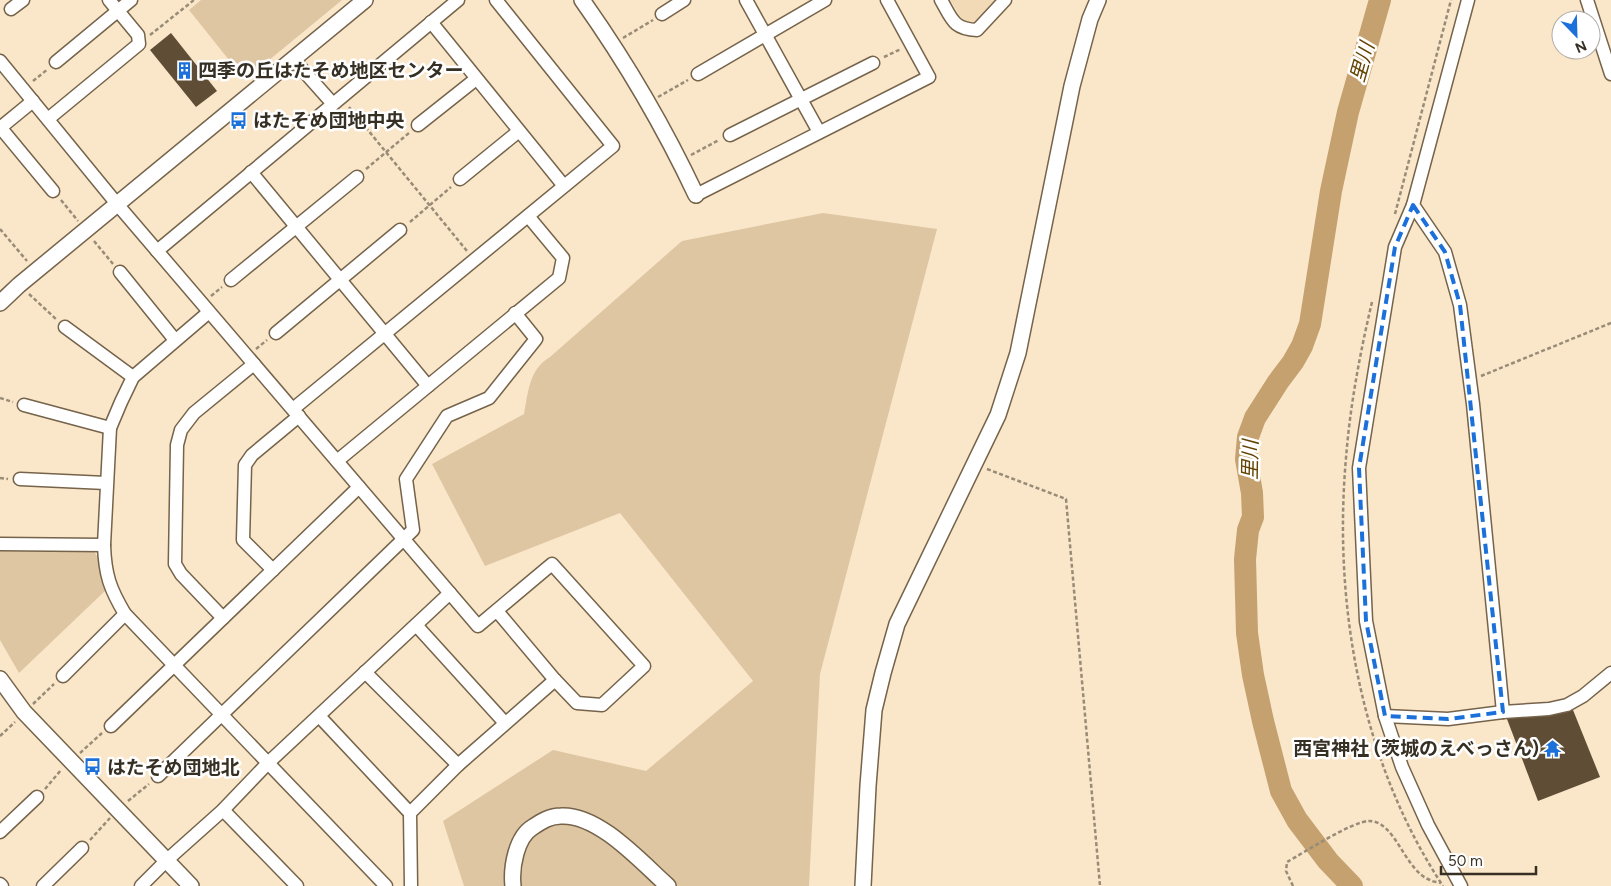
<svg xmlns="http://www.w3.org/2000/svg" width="1611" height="886" viewBox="0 0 1611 886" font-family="Figtree,'Noto Sans JP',sans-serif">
<rect width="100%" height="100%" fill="#fae6c9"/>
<polygon fill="#f3dab7" points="950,0 1001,0 977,24 964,22"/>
<g fill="#dec6a3">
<polygon points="201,0 342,0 245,80 189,10"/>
<path d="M823 213 937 229 820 674 809 886H464L443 821 553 750 646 771 753 681 620 513 485 566 432 464 524 414C528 393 529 369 550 357L682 241Z"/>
<polygon points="0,550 94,551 99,560 106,590 19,673 0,640"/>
</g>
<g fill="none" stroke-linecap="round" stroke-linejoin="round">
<polyline stroke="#c4a16e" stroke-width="22" points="1352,886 1328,861 1297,820 1281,791 1263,721 1253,675 1247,633 1245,559 1248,530 1253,517 1252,493 1246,459 1248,437 1255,418 1278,382 1293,362 1302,346 1310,324 1331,191 1348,112 1380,0"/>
</g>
<g fill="#5f4e35">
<polygon points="171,33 217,91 196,107 150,50"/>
<polygon points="1573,710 1600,777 1538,801 1507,719"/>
</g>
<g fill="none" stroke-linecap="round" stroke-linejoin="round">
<defs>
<g id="minor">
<polyline points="746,0 819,132"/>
<path d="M941 0C952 19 953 29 977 30L1005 0"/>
<polyline points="1587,0 1611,74"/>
<polyline points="11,9 23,0"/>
<polyline points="662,14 684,0"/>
<polyline points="431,22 564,186"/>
<polyline points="293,59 333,104"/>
<polyline points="0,61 117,204 478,626 552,564 644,666 602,705 577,703 555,680 497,611"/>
<polyline points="56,62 131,0"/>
<polyline points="698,74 825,0"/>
<polyline points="48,119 139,44 138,35 109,0"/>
<polyline points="418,125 476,79"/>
<polyline points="0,127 53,191"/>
<polyline points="0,128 33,101"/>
<polyline points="730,135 873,63"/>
<polyline points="251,172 428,386"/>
<polyline points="460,179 519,131"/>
<polyline points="696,195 929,77 887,0"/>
<polyline points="1413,205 1445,252 1460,305 1473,404 1503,712"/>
<polyline points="157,251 458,0"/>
<polyline points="120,272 175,340"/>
<polyline points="231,280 357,177"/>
<path d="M209 312 133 377 121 402 110 428 104 545C105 575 110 589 125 614L386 886"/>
<polyline points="65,327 133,377"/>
<polyline points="276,333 400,230"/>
<polyline points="24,405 110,428"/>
<polyline points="293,409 613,146 496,0"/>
<polyline points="337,461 559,278 563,258 528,216"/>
<polyline points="20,479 106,483"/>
<polyline points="0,544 104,545"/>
<polyline points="273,570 243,540 245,465 252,455 299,416"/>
<polyline points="223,618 181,574 175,564 177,445 181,430 194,413 254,364"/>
<polyline points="416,625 505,723"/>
<polyline points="365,672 458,765"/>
<polyline points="63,676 125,614"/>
<polyline points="319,716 410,813"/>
<polyline points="1385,716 1448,719 1503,712 1549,709 1567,705 1583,696 1611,673"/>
<polyline points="111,726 359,487"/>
<polyline points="158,776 413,530 406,479 447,416 489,398 536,339 515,313"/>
<polyline points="223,810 297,886"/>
<polyline points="0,832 37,797"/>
<polyline points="0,884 2,886"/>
<polyline points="43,886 82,848"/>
<polyline points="141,886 167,860 223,810 268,763 450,593"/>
<polyline points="411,886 410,813 458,765 555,680"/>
<polyline points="1461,886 1428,825 1402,767 1385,716 1366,621 1359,468 1395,247 1413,205 1468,0"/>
</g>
<g id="tertiary">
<path d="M582 0C626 62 664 127 696 195"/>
<polyline points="0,303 19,285 365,0"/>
<polyline points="0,679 24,712 191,886"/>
<path d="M513 886C511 868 516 837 533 827 542 821 550 816 561 816 599 814 641 862 668 886"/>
<polyline points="863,886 868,786 874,710 883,673 897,624 998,415 1018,353 1072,86 1090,19 1098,0"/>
</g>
</defs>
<use href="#minor" stroke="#75634a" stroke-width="15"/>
<use href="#tertiary" stroke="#75634a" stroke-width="18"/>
<g stroke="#998c77" stroke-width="2.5" stroke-dasharray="4 2.5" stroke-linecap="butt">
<polyline points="150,35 194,0"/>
<polyline points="623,38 653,20"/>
<polyline points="884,57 901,49"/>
<polyline points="33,81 48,69"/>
<polyline points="658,97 688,80"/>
<polyline points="349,107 467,251"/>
<polyline points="691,155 719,140"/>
<polyline points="366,169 409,133"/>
<polyline points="61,200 78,221"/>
<polyline points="1395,214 1451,0"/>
<polyline points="410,222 451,187"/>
<polyline points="0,229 27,261"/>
<polyline points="94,241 113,264"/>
<polyline points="29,294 56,319"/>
<polyline points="211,296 222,287"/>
<path d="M1372 302C1360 353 1350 406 1346 458 1333 605 1361 762 1443 886"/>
<polyline points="256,349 267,340"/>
<polyline points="1481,376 1611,323"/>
<polyline points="0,398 13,402"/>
<polyline points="987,469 1066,499 1100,886"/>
<polyline points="0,478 8,479"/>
<polyline points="33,704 54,684"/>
<polyline points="0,736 15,722"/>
<polyline points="80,753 102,733"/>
<polyline points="45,789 61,770"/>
<polyline points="128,801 149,784"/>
<polyline points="90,840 110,818"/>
<path d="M1293 886 1286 871 1287 862C1303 853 1353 821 1369 821 1396 821 1404 870 1430 880 1433 882 1438 882 1441 883"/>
</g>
<use href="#minor" stroke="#fff" stroke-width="12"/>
<use href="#tertiary" stroke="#fff" stroke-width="15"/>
</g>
<path fill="none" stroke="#1b70da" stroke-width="4" stroke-dasharray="10 6" stroke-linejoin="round" d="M1413 205 1445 252 1460 305 1503 712 1448 719 1385 716 1366 621 1359 468 1395 247Z"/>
<defs>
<symbol id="building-bare" viewBox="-9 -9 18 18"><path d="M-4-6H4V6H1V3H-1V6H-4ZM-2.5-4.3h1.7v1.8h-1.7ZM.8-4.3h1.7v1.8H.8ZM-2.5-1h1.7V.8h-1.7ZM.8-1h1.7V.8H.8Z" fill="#1b70da" stroke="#fff" stroke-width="2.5" paint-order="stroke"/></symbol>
<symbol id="bus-bare" viewBox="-9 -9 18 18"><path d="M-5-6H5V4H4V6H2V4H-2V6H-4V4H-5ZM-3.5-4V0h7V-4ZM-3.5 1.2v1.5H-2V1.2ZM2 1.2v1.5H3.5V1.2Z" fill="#1b70da" stroke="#fff" stroke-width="2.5" paint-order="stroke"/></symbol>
<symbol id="temple-bare" viewBox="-9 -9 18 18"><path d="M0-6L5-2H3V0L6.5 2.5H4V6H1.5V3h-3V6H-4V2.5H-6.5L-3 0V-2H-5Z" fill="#1b70da" stroke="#fff" stroke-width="2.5" paint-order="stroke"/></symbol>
</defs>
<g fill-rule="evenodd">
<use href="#building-bare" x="172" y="58" width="25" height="25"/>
<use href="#bus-bare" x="226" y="108" width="25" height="25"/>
<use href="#temple-bare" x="1540" y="736" width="25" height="25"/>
<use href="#bus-bare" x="80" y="754" width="25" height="25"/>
</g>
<g text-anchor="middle" stroke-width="5" stroke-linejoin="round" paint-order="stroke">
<g font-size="19" font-weight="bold" fill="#362f23" stroke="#fff" text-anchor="start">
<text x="198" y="77">四季の丘はたそめ地区センター</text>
<text x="253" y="127">はたそめ団地中央</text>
<text x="1539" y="755" text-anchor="end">西宮神社 (茨城のえべっさん)</text>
<text x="107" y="774">はたそめ団地北</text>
</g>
<g font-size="20" font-style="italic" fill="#654300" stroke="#fff">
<text transform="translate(1362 62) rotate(-74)" y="7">里川</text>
<text transform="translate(1250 460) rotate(-89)" y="7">里川</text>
</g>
</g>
<g transform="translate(1576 35) rotate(157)"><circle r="24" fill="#ffffff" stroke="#afaca7"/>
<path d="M0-4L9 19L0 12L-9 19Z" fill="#1b70da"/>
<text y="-8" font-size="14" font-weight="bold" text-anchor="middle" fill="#362f23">N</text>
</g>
<path d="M1441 866v8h95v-8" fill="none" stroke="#362f23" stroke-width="2.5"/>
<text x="1448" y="866" font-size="15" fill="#362f23" stroke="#ffffff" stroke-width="4" paint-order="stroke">50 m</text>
</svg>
